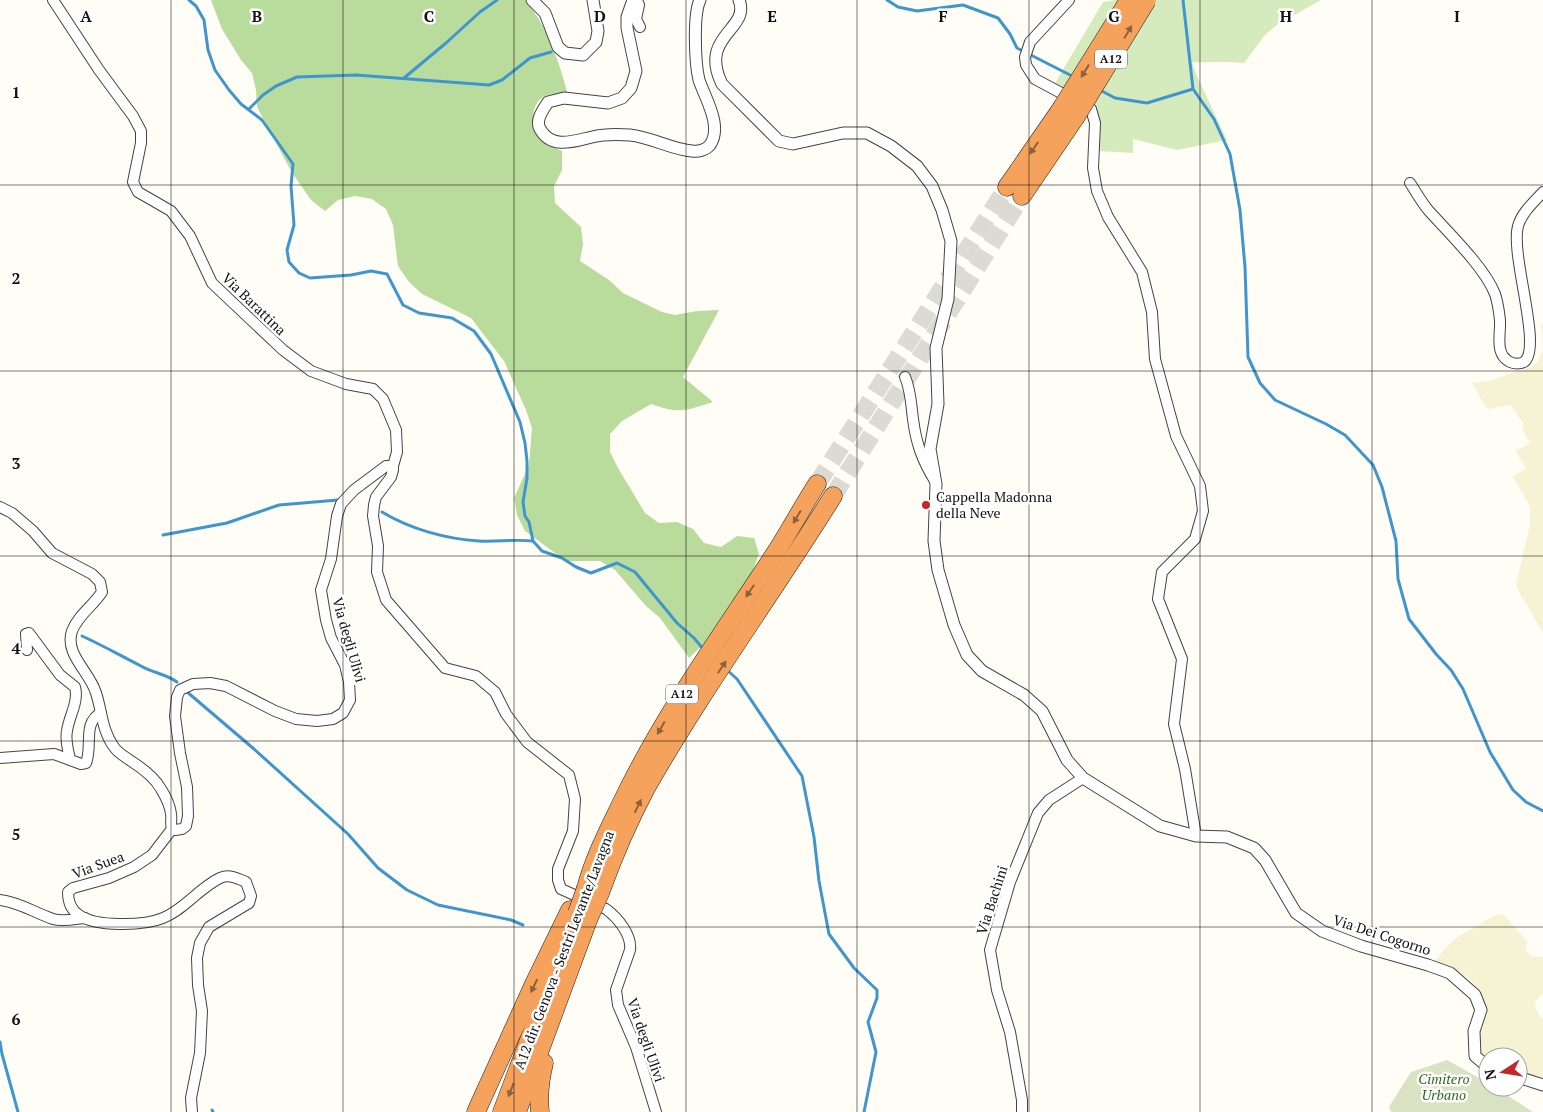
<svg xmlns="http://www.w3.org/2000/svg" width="1543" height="1112" viewBox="0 0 1543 1112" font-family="'PT Serif',serif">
<rect width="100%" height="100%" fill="#fffdf5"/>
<g fill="#f6f3d4">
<polygon points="1541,324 1543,324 1543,633 1519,592 1516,584 1530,525 1530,507 1513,477 1526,468 1515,451 1530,443 1523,431 1523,423 1510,405 1487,409 1472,383 1489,381 1533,366 1538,361 1543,349"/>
<polygon points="1503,914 1527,941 1526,950 1531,956 1543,957 1543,994 1535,1001 1536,1009 1540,1017 1543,1018 1543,1079 1518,1072 1518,1057 1488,1057 1488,1064 1480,1056 1479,991 1468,978 1449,966 1434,962 1448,945 1459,936 1494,916"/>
</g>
<path fill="#d5ebbd" d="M1116 0H1321L1278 24 1265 35 1244 63C1227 61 1210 63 1192 62L1197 76 1227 140 1177 150 1133 139V153L1099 151 1100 125 1096 110 1054 85 1103 2Z"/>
<path fill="#b9dc9c" d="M211 0H525C548 27 559 62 568 95 561 95 552 93 545 96 530 102 531 127 539 137 544 144 555 148 562 151V170L554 186 555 203 581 227 583 244 580 261 609 280 623 293 662 312 675 315 697 311 719 310 683 377 713 402C685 411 679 414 651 404L622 421 610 434V452L618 468 645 513 659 523 677 522 693 529 704 543 721 547 737 536 754 538 759 554 753 570 707 641 689 658 660 618 646 606 615 570 600 561H566L525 531 517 515 514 498 529 465 532 428 526 410 504 361 471 318 422 294 409 282 398 266 393 225 386 209 372 199 355 196 338 200 325 211 311 200 291 171 257 107 256 90 252 73 241 60 222 29Z"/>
<polygon fill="#d9e3c4" points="1447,1060 1488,1083 1488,1087 1494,1087 1533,1112 1391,1112 1389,1107 1411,1072"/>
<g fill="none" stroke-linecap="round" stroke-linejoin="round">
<g stroke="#3f96cf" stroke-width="3">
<polyline points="189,0 196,6 204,20 208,50 215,70 229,90 241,104 262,120 293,164 291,186 294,225 287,250 289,262 299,273 310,278 351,275 371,271 387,274 403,305 419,313 452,318 474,331 491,354 520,422 525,443 527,461 527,478 523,502 525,516 529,522 533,541 542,551 562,558 576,567 591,573 617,563 635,572 677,623 694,638 704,650"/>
<polyline points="887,0 898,7 917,11 963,5 998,18 1010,34 1017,48 1074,77"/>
<polyline points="1183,0 1193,89 1214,119 1230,154 1240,210 1245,267 1248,357 1260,383 1275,400 1326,424 1345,435 1373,465 1382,487 1396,541 1398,579 1409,619 1436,654 1451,670 1463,689 1490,752 1513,790 1526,802 1543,811"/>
<polyline points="404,78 446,43 480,12 497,0"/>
<polyline points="1098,89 1115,98 1147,103 1193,89"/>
<polyline points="249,109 263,95 276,86 297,77 356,75 489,85 502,80 530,58 551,52"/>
<path d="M382 512C410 529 446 539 479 541 497 542 515 539 533 541"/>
<polyline points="163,535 227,523 279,505 338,500"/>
<path d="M82 636C102 645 121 656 141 666 153 673 166 674 177 682"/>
<polyline points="726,669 737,679 802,776 814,837 819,881 829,934 854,968 877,990 877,998 868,1022 876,1052 864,1112"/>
<polyline points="186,691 254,749 348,834 378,868 407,890 438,905 511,920 523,925"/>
<polyline points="0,1042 2,1054 18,1112"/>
<polyline points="212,1110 213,1112"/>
</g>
<g stroke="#dbdad3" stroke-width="18" stroke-dasharray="18 9" stroke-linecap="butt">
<polyline points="817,484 1007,187"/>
<polyline points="833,496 1022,196"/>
</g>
<defs>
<g id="minor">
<polyline points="53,0 99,70 133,116 141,131 141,143 133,182 138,192 171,211 190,236 212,283 283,350 311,371 346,384 373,389 383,399 396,430 397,452 393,466"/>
<polyline points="637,0 639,5 636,19 640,27"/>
<polyline points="1069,0 1030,42 1025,57 1026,65 1035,79 1091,109 1095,123 1093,168 1097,191 1108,217 1142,272 1152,312 1155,359 1176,436 1200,486 1203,511 1195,539 1162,572 1158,599 1182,659 1174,724 1185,769 1196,836"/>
<path d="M1410 183C1416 192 1422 203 1429 211 1448 232 1485 268 1495 294 1498 303 1499 311 1500 320 1501 334 1494 354 1510 362 1514 364 1520 364 1524 362 1543 348 1510 255 1518 226 1522 212 1534 202 1543 192"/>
<path d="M905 377C911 391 911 404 913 419 916 443 922 460 935 481"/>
<path d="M0 507 12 513 33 531 52 553 92 574 100 582 102 592C93 606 78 615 72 631 64 654 90 672 96 693 102 711 102 731 114 747 118 753 124 756 131 761 142 768 155 778 161 789 166 797 170 805 171 814 172 819 170 824 172 829L152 855 134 867 109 878 73 888 68 892C68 901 71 910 79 915 95 927 144 926 163 918 185 909 199 888 220 878 229 874 237 878 246 882L251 896 249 903 209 927 200 943 197 958 198 985 202 1011 200 1053 191 1098 192 1112"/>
<path d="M27 650 26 634 29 633 60 675 75 687C79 702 69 716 67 731 65 740 68 750 70 759"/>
<path d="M0 758 54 754 81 764 86 763C93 746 82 723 101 713"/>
<path d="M172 829 175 830 182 829 186 826 188 816 187 787 180 753 175 716 177 697 180 690 193 684 210 683 226 686 275 711 296 719 317 721 333 719 343 713 350 700 349 682 345 665 331 638 326 620 321 590 331 559 337 516 341 504 354 490 386 466H393V470L391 477 376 497 374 505 373 516 378 546 377 572 386 600 445 668 476 676 495 692 506 714 527 742 569 775 575 799 573 831 558 869V880L561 889 606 909C618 918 632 935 630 950L616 990 618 1005 636 1047 656 1112"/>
<path d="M0 900C19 902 35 913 53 919 63 922 75 919 85 918"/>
<polyline points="1022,1112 1022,1100 1010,1032 997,990 990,950 1010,882 1038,813 1049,800 1083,778"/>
</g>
<g id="tertiary">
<polyline points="532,0 545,13 558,47 565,53 583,55 596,42 598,31 593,0"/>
<path d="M633 0 627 17V28L636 71 631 88 622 98 608 103 564 98 548 102C543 110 535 120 540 129 552 150 574 141 592 137 604 134 617 134 630 135 651 137 673 150 692 151 698 152 706 150 710 145 723 126 705 98 699 80 695 64 693 14 700 0"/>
<path d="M739 0C751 30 698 35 722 84L779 141 793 144 843 133H867L891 146 917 166 932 186 942 210 951 241 948 299 936 348 938 404 930 449 936 484 934 541 938 570 954 625 967 655 982 671 1024 695 1042 711 1067 760 1083 778 1160 826 1196 836 1227 837 1254 848 1265 860 1296 913 1322 931 1361 946 1428 965 1450 973 1475 995 1481 1010 1474 1031 1475 1056 1488 1067"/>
<polyline points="1518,1077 1543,1085"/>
</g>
<g id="motorway">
<polyline points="1007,187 1061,109"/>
<polyline points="1022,196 1075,118"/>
<path d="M586 888C594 858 608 831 621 804 664 714 722 635 776 552 790 530 803 506 817 484"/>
<path d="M600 893C613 857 628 822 646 788 703 688 772 594 833 496"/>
<polyline points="476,1112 534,984 570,910"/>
<polyline points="502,1112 567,939"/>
<polyline points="517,1112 588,920"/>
<path d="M540 1112C538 1095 540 1080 544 1063"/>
</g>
</defs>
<use href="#minor" stroke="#444" stroke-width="12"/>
<use href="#tertiary" stroke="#444" stroke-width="13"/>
<use href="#motorway" stroke="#222" stroke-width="19"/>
<use href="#minor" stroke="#fff" stroke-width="10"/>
<use href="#tertiary" stroke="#fff" stroke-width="11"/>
<use href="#motorway" stroke="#f5a25d" stroke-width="18"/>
<defs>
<g id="motorway-bridge">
<polyline points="1061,109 1129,0"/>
<polyline points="1075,118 1147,0"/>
<polyline points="577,913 586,888"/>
<polyline points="588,920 600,893"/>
</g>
</defs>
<use href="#motorway-bridge" stroke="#222" stroke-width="19" stroke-linecap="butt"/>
<use href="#motorway-bridge" stroke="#f5a25d" stroke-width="18"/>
</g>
<defs><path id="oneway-solid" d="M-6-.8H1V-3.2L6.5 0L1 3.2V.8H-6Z" transform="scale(1.25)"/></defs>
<g fill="#8e613b">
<use href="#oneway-solid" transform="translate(1128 32) rotate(-59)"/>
<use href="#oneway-solid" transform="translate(1085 71) rotate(122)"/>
<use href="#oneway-solid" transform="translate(1034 148) rotate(125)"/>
<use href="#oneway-solid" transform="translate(797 517) rotate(121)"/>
<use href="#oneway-solid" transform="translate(750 591) rotate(124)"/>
<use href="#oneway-solid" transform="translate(722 667) rotate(-56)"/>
<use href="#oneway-solid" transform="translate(661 728) rotate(120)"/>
<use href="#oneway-solid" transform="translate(638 806) rotate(-64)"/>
<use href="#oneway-solid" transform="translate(534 986) rotate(115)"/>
<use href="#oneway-solid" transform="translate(511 1090) rotate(111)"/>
</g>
<path fill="none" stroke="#111" stroke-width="1" stroke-opacity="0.55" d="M171 0V1112M343 0V1112M514 0V1112M686 0V1112M857 0V1112M1029 0V1112M1200 0V1112M1372 0V1112M0 185H1543M0 371H1543M0 556H1543M0 741H1543M0 927H1543"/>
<circle fill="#c4262e" stroke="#fff" stroke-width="2" cx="926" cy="505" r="5"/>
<g text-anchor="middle" stroke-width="5" stroke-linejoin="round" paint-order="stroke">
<g fill="#fff" stroke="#585858" stroke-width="1">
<rect x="1095" y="49.5" width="32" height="19" rx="4"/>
<rect x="666" y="684.5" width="32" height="19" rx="4"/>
</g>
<g font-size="12" font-weight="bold" fill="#111">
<text x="1111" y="63">A12</text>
<text x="682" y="698">A12</text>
</g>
<g font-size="14" fill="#111" stroke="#fff">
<text transform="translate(254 304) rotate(44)" y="5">Via Barattina</text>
<text transform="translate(349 640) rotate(74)" y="5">Via degli Ulivi</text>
<text transform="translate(98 865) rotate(-20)" y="5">Via Suea</text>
<text transform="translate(992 900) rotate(-72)" y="5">Via Bachini</text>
<text transform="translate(1382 935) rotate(18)" y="5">Via Dei Cogorno</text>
<text transform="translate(564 950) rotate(-69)" y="5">A12 dir. Genova - Sestri Levante/Lavagna</text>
<text transform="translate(646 1040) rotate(71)" y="5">Via degli Ulivi</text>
</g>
<g font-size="14" fill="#111" stroke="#fff" text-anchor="start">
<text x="936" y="502">Cappella Madonna<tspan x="936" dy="16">della Neve</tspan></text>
</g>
<g font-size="14" font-style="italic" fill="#2f6b1f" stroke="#fff">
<text x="1444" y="1084">Cimitero<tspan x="1444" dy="16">Urbano</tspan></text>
</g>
</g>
<g font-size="16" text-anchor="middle" font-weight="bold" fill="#111" stroke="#fff" stroke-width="5" stroke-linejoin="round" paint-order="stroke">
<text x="86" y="22">A</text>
<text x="257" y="22">B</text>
<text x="429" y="22">C</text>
<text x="600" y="22">D</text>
<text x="772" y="22">E</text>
<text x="943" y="22">F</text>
<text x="1114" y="22">G</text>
<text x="1286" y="22">H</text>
<text x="1457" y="22">I</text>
<text x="16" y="98">1</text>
<text x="16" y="284">2</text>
<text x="16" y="469">3</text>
<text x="16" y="654">4</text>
<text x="16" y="840">5</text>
<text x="16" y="1025">6</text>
</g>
<g transform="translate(1503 1072) rotate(258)"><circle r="24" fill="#ffffff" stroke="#a0a0a0"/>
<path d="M0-4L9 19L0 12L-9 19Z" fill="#c4262e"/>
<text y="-8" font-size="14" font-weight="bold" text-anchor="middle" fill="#111111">N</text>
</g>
</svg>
